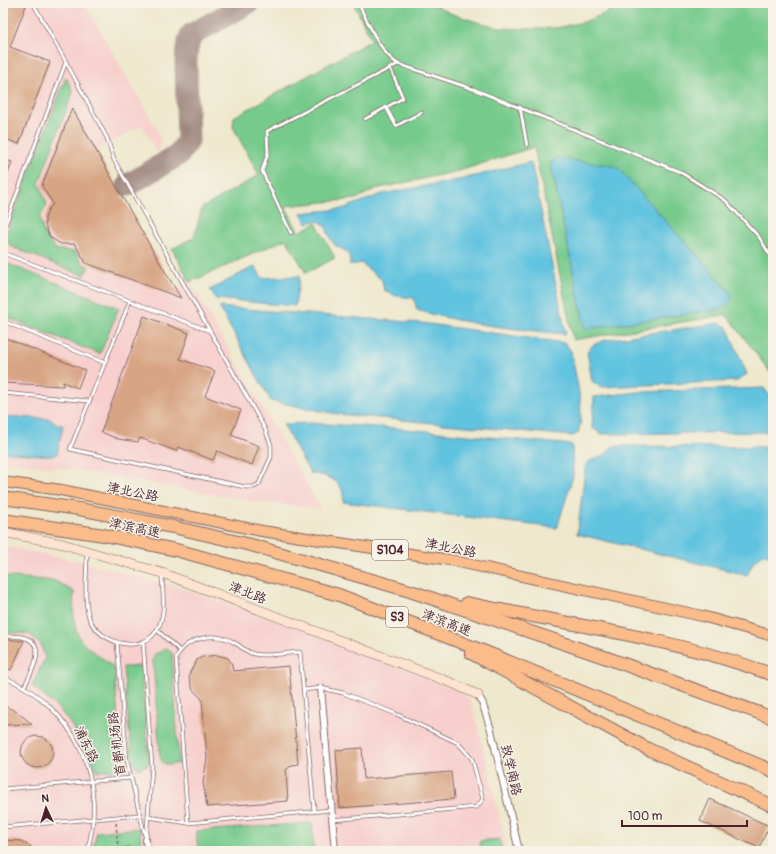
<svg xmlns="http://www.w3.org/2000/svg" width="776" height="854" viewBox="0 0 776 854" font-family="Pangolin,'LXGW WenKai TC',sans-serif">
<rect width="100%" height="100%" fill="#f7f3e8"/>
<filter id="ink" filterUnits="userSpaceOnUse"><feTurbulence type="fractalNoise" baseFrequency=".025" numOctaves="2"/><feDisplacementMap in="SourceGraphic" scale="8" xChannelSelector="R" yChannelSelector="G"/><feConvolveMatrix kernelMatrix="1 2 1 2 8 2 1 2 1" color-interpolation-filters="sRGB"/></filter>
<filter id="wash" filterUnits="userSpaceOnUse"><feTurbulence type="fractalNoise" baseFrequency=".012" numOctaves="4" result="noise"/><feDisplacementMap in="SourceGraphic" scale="16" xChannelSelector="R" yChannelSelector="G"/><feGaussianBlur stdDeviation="0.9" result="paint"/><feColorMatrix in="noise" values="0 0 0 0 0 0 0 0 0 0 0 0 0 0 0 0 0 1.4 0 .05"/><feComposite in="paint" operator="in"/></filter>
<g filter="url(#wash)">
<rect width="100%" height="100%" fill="#eee8cd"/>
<g fill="#f7d0ce">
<polygon points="3,3 84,3 157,129 161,142 160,148 157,152 142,125 96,151 175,288 190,282 321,509 250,501 81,471 3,461"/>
<polygon points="3,546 77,561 178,587 309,631 460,691 470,700 475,715 508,851 3,851"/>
</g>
<g fill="#76ca8c" stroke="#60745c">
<polygon points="353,3 431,3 450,13 474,21 500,28 525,29 556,28 584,22 606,13 624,3 701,3 704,8 713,3 773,3 773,376 729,318 725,315 573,340 534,147 459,171 375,189 356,199 285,206 299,232 316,223 335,258 306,273 286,239 190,282 172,249 194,237 202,208 259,175 233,127 234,117 372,40"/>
<polygon points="66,77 73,92 39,183 47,204 40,218 44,234 55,249 76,252 83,264 89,267 84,276 10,246 5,236"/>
<polygon points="6,263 119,308 100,354 3,316 3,271"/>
<path d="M3 576 55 581 74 592C73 609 72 632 85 645 94 653 105 659 114 668L121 757 120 766 117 770 97 771 76 732 60 710 32 686 45 658 41 645 29 634 3 632Z"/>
<polygon points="167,648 172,653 179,763 169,765 163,763 160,757 153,660 155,654"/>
<polygon points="141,666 149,759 148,765 138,769 132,761 123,667"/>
<polygon points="312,823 314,851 198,851 196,831"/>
<polygon points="140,828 141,851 92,851 97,832"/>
<polygon points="500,839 502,851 481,851 480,841"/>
</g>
<g fill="#60c3df" stroke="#557185">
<polygon points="556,158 613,166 618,168 730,292 732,296 731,302 721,309 585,329 551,165 552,161"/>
<path d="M531 162 566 334C516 329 466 325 417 310L414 298 396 296 384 290 382 280 361 263 350 265 349 253C345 250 339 248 335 245 325 236 330 215 307 223L301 213 342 209 382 194 463 179Z"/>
<polygon points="255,266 262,278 300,276 295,306 216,299 210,290"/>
<path d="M219 307 421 323 565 343 571 351C575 375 586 410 578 433L573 436 337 414 271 401Z"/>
<polygon points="719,323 727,327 747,374 737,381 600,387 592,381 587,351 593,345 605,340"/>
<polygon points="764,388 773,400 773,432 602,434 592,428 594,397 639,392"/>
<polygon points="3,416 50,419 57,425 63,425 57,454 50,456 3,452"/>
<path d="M309 423 395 428 572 445 573 476 557 528 343 502C346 482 328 475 310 473L283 424Z"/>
<polygon points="613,446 770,447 773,456 773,556 764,554 754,561 747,575 577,534 586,463 606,454"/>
</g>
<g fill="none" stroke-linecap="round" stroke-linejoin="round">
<polyline stroke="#9c847c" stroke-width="23" points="128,185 178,155 188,141 186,62 187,48 191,35 248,3"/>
</g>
<g id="blocks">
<g fill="#d8a584">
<polygon points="3,3 27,3 10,47 50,62 19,144 3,138"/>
<polygon points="72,108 157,258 181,298 86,263 75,244 61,244 51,238 48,233 45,224 45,218 48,210 53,204 42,186"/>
<polygon points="3,159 12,162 4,185 3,184"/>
<polygon points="144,316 189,333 180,359 215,371 205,396 241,410 231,435 259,446 252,465 217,451 213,460 178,447 176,451 140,438 138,442 118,439 101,432"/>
<polygon points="3,337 85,370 78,388 63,382 63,386 3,383"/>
<polygon points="3,639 24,641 11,670 3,667"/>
<polygon points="217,655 228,658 231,662 233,671 289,666 298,764 292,765 286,770 288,801 207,807 203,783 207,758 202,699 193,690 189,678 190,672 197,660 202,657"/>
<polygon points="3,705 17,712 32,724 3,725"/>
<circle cx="37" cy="752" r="16"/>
<polygon points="362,748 364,779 451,772 454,799 340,808 336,750"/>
<polygon points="710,799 769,826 759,848 700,821"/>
<polygon points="3,840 21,841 38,851 3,851"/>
</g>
</g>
</g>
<g filter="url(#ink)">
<use href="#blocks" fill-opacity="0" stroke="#836564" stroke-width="1"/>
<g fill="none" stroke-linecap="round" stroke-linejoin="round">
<defs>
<g id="lane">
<path d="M358 3C369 23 379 52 398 64L473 89 680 172 725 200 759 237 773 260"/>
<polyline points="66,62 107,138 114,160 265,429 271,445 271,457 259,484 254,487 245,487 70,449 130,301"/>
<polyline points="386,107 396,126 422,112"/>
<polyline points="520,107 527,146"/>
<polyline points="365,119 403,98 390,68"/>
<polyline points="3,231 66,62 33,3"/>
<polyline points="291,233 262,171 268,153 267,131 398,64"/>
<polyline points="3,253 210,331"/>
<polyline points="3,321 105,363"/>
<polyline points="3,393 89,401"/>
<path d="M87 553C87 571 83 604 90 620 101 644 144 656 158 628 167 612 162 591 162 574"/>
<polyline points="157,630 180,651"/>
<path d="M3 636C9 636 16 636 22 637 50 643 31 673 24 687"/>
<polyline points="117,643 127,761 146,840 152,767 143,641"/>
<path d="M3 677C73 704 109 780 87 851"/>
<polyline points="304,690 321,688 343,693 394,713 458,743 472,759 483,799 477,807 332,820"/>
<polyline points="3,789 131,778"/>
<polyline points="148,817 188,823 331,810"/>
<path d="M188 823 176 658C186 637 216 631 235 643 242 647 246 652 254 654 268 657 286 653 300 652L314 811"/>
<polyline points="3,827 139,815"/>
</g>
<g id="street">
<polyline points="321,688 335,851"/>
<polyline points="478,695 482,702 491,730 519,851"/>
<polyline points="146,840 147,851"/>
</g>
<polyline id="secondary" points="3,532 63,544 162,573 452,683 478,695"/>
<polyline id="primary" points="3,482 61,490 262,531 450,560 702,616 773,636"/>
<g id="highway">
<polyline points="3,498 79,509 173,527 251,545 410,591 607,658 773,718"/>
<polyline points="3,520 104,535 176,550 339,595 488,653 773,771"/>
<path d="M467 603C569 625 675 638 773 675"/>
<polyline points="471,653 648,749 773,806"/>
</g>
</defs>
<use href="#lane" stroke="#836564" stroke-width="4.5"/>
<use href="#street" stroke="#836564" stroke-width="8"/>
<use href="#secondary" stroke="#836564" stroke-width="10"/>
<use href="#primary" stroke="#836564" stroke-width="12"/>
<use href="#highway" stroke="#836564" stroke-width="14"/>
<g stroke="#836564" stroke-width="1.5" stroke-dasharray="3 3" stroke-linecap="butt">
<polyline points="116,823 118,849"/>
<polyline points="108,851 130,847 138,851"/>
</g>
<use href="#lane" stroke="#fff" stroke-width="3"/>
<use href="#street" stroke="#fff" stroke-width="6"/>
<use href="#secondary" stroke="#fde4d0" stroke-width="9"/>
<use href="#primary" stroke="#f9bc8a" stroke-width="10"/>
<use href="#highway" stroke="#f9bc8a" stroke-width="12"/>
</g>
</g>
<g text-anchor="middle" stroke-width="3" stroke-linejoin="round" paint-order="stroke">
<g fill="#f7f3e8" stroke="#7e5f64" stroke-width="1">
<rect x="372" y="540" width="36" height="20" rx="3"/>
<rect x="386" y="607" width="22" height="20" rx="3"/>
</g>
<g font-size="12" font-weight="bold" fill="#4a1f2b">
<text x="390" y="554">S104</text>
<text x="397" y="621">S3</text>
</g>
<g font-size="13" fill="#4a1f2b" stroke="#f7f3e8">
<text transform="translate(133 491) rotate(11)" y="5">津北公路</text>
<text transform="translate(135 527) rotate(12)" y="5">津滨高速</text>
<text transform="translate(451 547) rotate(11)" y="5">津北公路</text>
<text transform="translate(248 592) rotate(21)" y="5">津北路</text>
<text transform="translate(447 622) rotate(21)" y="5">津滨高速</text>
<text transform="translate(87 744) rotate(64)" y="5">浦东路</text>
<text transform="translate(116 744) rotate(-97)" y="5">首都机场路</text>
<text transform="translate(512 770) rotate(77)" y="5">致学南路</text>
</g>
</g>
<rect width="776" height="854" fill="none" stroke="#f7f3e8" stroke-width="16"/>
<g transform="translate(46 808) rotate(356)" stroke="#f7f3e8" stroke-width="3" paint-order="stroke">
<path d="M0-3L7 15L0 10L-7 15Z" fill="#4a1f2b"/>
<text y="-6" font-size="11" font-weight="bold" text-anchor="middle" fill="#4a1f2b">N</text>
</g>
<path d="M622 820v6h125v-6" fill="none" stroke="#4a1f2b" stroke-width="2"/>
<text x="628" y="820" font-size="12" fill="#4a1f2b" stroke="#f7f3e8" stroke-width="3" paint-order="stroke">100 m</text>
</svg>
